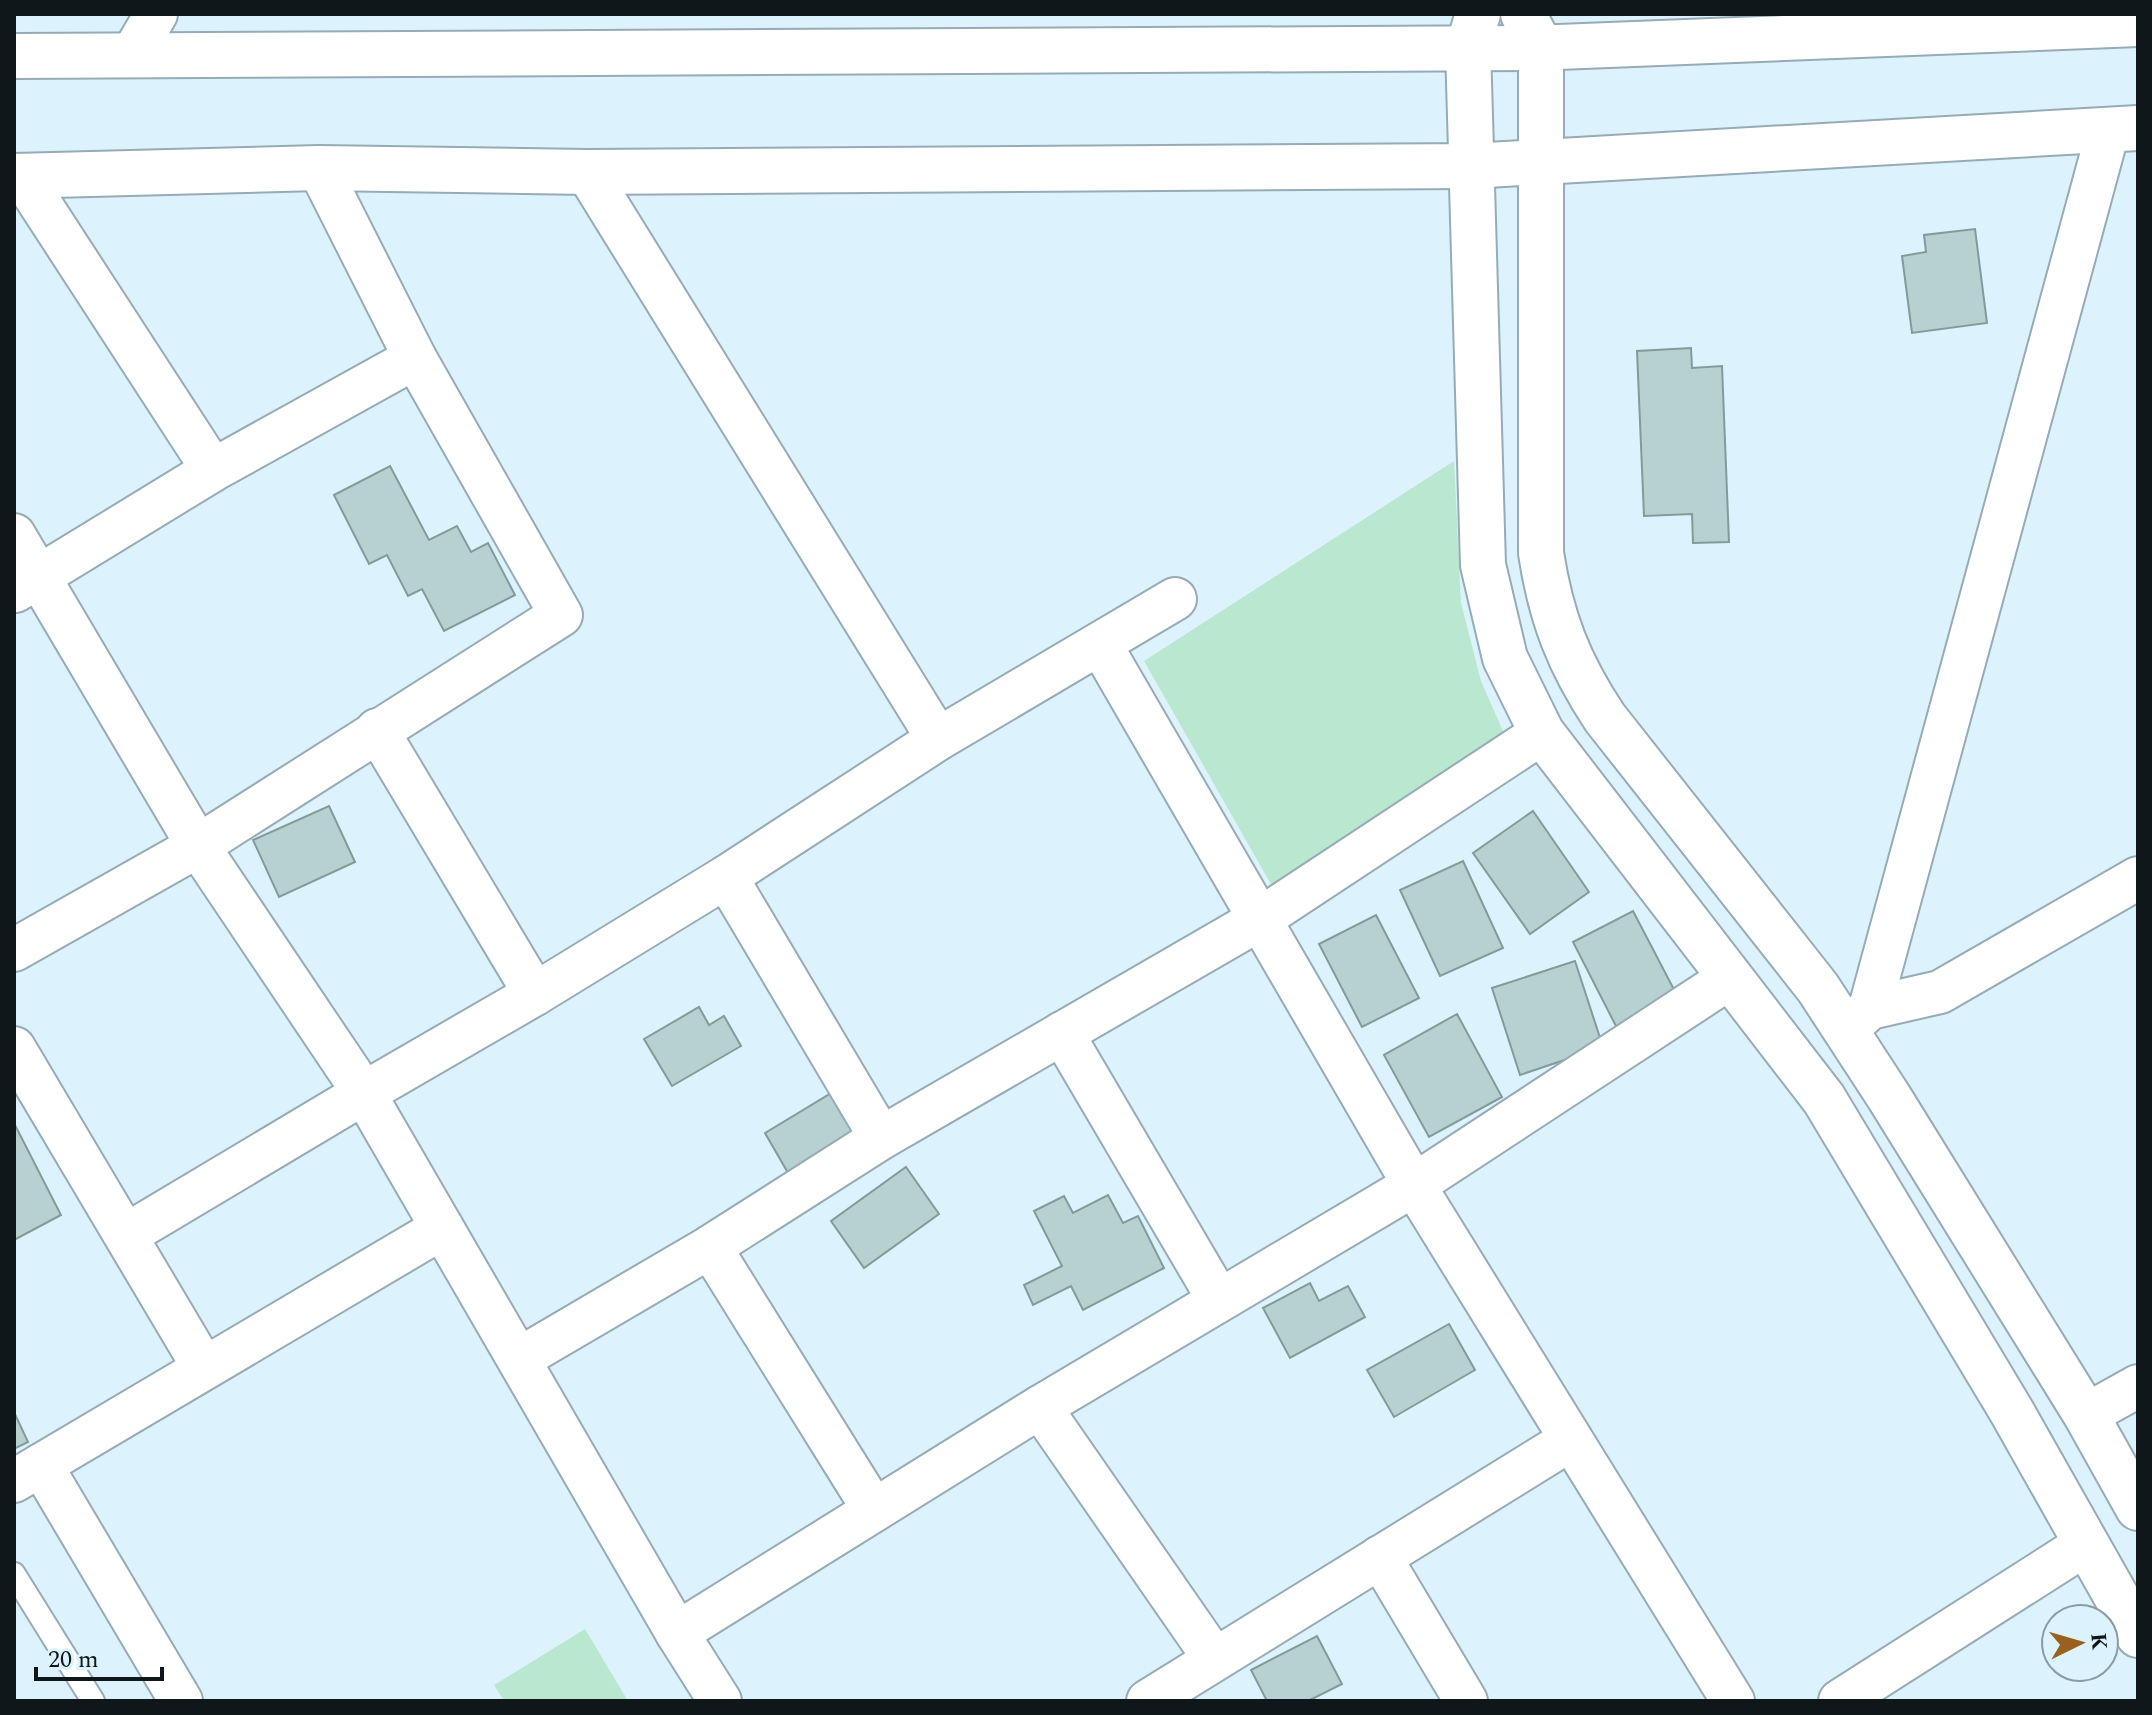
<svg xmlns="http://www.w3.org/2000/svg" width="2152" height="1715" viewBox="0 0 2152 1715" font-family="Spectral,serif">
<rect width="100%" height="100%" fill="#dcf3fd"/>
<g fill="#bae7d0">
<polygon points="1454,461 1461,603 1481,681 1510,747 1272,886 1144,661"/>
<polygon points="585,1629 628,1701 504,1701 494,1685"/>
</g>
<g fill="#b7d1d1" stroke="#829b9a" stroke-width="2">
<polygon points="1975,229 1987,323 1912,333 1902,256 1926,252 1924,235"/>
<polygon points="1691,348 1692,368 1722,366 1729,542 1693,543 1692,514 1644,516 1637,351"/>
<polygon points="390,466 429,540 457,526 471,552 488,543 515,595 444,631 422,589 408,596 387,555 369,564 334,495"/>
<polygon points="329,806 355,862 279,897 253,840"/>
<polygon points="1533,811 1589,892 1530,934 1473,853"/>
<polygon points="1463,861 1503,948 1440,976 1400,890"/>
<polygon points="1633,911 1680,1001 1619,1032 1573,942"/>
<polygon points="1376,915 1419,998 1362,1027 1319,944"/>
<polygon points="1575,961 1603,1047 1520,1075 1492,988"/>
<polygon points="699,1007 709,1025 724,1016 741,1046 672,1086 644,1039"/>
<polygon points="1457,1014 1502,1097 1429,1137 1384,1055"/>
<polygon points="838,1089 864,1134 791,1178 765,1133"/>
<polygon points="14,1123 61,1215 14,1240"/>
<polygon points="906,1167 939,1214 864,1268 831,1221"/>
<polygon points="1108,1195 1123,1223 1138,1216 1164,1268 1083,1310 1071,1286 1033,1305 1024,1285 1062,1266 1034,1211 1064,1196 1073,1213"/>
<polygon points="1310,1283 1319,1301 1348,1286 1365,1317 1290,1358 1263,1308"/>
<polygon points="1449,1324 1475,1370 1394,1417 1367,1370"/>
<polygon points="14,1412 28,1442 14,1449"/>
<polygon points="1317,1636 1342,1684 1308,1701 1267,1701 1251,1670"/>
</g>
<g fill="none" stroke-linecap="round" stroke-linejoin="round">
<defs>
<polyline id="service" points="14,1574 93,1701"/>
<g id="minor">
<polyline points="132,55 156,14"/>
<polyline points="587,172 938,739"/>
<polyline points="22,176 213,470"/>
<polyline points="14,535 198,846 364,1093 677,1633 720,1701"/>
<polyline points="15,591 213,470 415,358"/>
<polyline points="1100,644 1414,1185 1733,1701"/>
<polyline points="377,730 535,994"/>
<polyline points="726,877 881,1138"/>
<polyline points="14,950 198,846 561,615 415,358 319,168"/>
<polyline points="1870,1008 2108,131"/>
<polyline points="1852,1024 1870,1008 1940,992 2138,878"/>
<polyline points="1062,1033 1219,1300"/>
<polyline points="14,1048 204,1368"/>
<polyline points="126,1235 364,1093 535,994 726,877 938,739 1175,599"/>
<polyline points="710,1247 874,1510"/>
<polyline points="519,1359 710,1247 881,1138 1260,919 1542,733"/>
<polyline points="1040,1407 1214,1658"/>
<polyline points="2086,1415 2138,1386"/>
<polyline points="41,1465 181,1701"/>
<polyline points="14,1481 442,1228"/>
<polyline points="1380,1557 1466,1701"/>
<polyline points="677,1633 1040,1407 1414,1185 1731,977"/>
<polyline points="1148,1701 1570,1440"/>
<polyline points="1840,1701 2086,1544"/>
</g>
<g id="tertiary">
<polyline points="1478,14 1468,47 1483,565 1505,658 1542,733 1824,1099 2012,1412 2138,1635"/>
<path d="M1523 14 1541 47V553C1551 618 1569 664 1605 718L1818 988 1889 1097 2086 1415 2138 1508"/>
<polyline points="14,56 1533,48 2138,24"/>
<polyline points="14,176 319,168 587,172 1470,166 2138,128"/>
</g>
</defs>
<use href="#service" stroke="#96abb5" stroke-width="26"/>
<use href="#minor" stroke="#96abb5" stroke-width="46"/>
<use href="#tertiary" stroke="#96abb5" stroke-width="48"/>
<use href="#service" stroke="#fff" stroke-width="22"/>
<use href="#minor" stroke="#fff" stroke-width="42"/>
<use href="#tertiary" stroke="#fff" stroke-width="44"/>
</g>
<rect width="2152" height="1715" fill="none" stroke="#0f171a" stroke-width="32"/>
<g transform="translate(2080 1643) rotate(85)"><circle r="38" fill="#dcf3fd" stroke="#8a9ba2" stroke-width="2"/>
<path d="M0-6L14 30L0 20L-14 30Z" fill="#9a611e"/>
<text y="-12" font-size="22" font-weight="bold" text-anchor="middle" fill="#0f171a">K</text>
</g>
<path d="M36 1667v12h126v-12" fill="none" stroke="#0f171a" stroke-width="4"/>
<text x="48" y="1667" font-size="24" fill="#0f171a" stroke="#dcf3fd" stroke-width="6" paint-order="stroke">20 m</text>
</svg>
